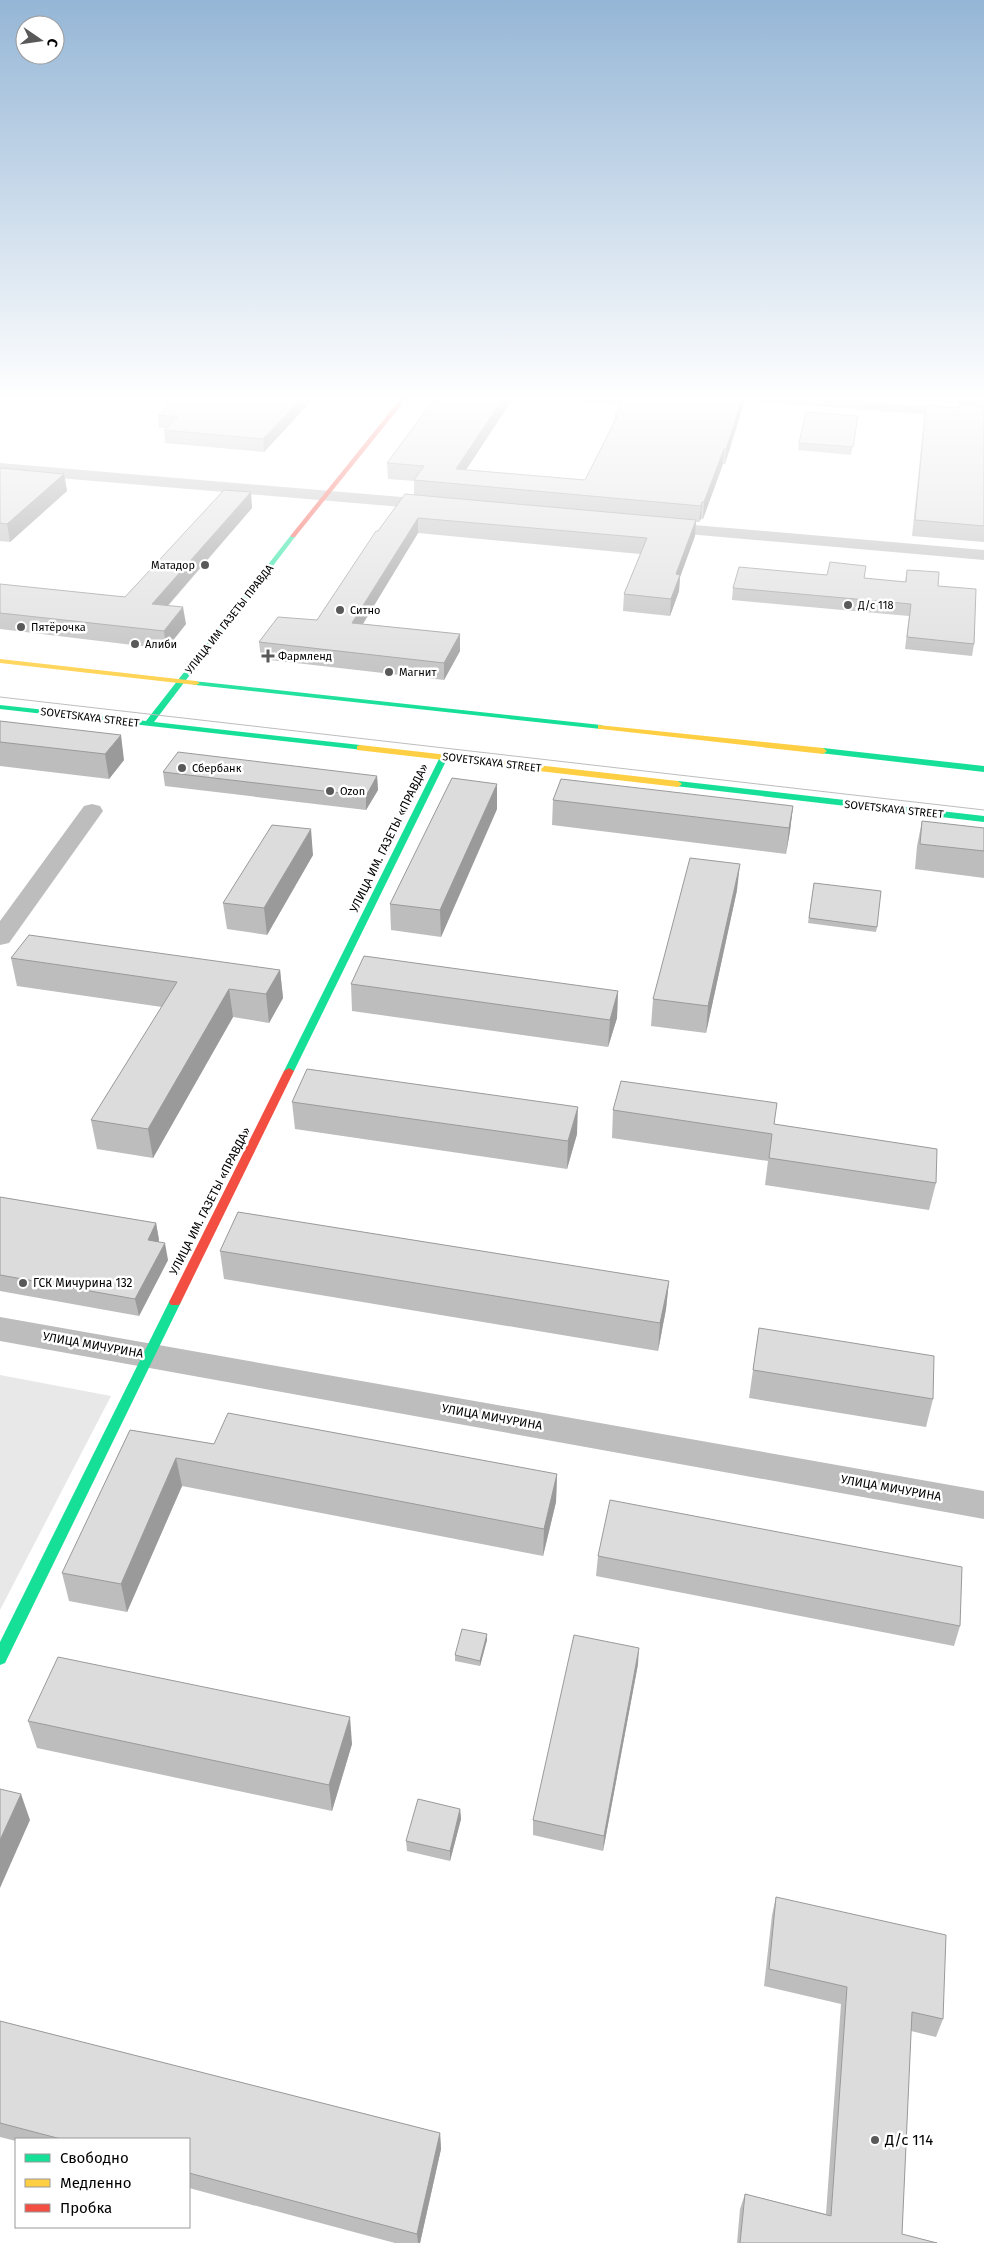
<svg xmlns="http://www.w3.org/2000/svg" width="984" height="2243" viewBox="0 0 984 2243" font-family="'Fira Sans',sans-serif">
<rect width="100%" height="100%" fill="#fff"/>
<polygon fill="#e8e8e8" points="0,1375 111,1396 0,1610"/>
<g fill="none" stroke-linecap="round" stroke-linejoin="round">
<g fill="#bdbdbd" fill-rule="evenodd">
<polygon points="742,397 805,397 984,411 984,419 749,401"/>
<polygon points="0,463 437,500 443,502 445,505 443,508 437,510 0,473"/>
<polygon points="659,522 984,550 984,560 653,531 651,527 653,523"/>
<polygon points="92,804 100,806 103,811 9,943 0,945 0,921 84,806"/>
<polygon points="0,1317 984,1491 984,1519 0,1341"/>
</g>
<g fill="#16e098" fill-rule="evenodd">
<polygon points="293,534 296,536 295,537 154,722 360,745 363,746 363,750 0,709 0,705 146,721 291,535"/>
<polygon points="193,681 601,725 605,727 601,729 196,685 193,685"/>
<polygon points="823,748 984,766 984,772 820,753 820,749"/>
<polygon points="444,754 448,757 294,1071 289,1074 285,1073 284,1071 440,757"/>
<polygon points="678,781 984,816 984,822 675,786 675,782"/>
<polygon points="175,1297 179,1299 181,1302 5,1663 0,1665 0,1642 169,1302 171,1299"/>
</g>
<g fill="#ffcf43" fill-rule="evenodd">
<polygon points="0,659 196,681 200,683 196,685 0,663"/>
<polygon points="598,725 823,748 827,751 823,754 601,729 598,729"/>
<polygon points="360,745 678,781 682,784 678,787 357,750 357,746"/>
</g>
<g fill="#f24e42" fill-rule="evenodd">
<polygon points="402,397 408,397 295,537 291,537 291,535"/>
<polygon points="289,1068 294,1071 181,1302 179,1305 171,1305 169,1302 284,1071"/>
</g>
<polyline stroke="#bdbdbd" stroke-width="1" points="0,697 984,810"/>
</g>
<g fill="#bdbdbd">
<polygon points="199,397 315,397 264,452 165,443 164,430 166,428 159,428 158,415"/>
<polygon points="514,397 466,470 585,480 614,422 615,416 620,405 552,399 552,397 744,397 743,406 725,464 723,464 703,519 701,519 699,522 696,522 695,536 680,577 679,591 670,616 623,611 624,594 640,554 418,533 363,624 460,634 460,651 444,680 261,659 259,642 317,620 378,531 414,494 414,481 388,479 387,463"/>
<polygon points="959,397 984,397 984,542 912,536 924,420 926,405 959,408 959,407 958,407"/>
<polygon points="858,416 851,455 798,450 799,443"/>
<polygon points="0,468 64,474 67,491 10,542 0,541"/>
<polygon points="252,508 168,606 186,624 166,649 0,629 0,584 125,597"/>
<polygon points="907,570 938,586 974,644 972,656 905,649 909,616 732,600 733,588 864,578 905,582"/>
<polygon points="0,721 124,760 109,779 0,766"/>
<polygon points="163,772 377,776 378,790 366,810 165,786"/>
<polygon points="553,800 793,806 790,831 786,854 552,825"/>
<polygon points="497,809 441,937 391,930 390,904"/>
<polygon points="922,821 984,828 984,878 915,869 917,846"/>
<polygon points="313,855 267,935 227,929 223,903"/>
<polygon points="814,883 877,927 876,932 808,923"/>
<polygon points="737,890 706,1033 651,1026 653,999"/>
<polygon points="11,958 280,970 283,998 269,1023 233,1017 153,1158 97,1149 91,1120 162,1007 17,986"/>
<polygon points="351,984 618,991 617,1018 608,1047 352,1011"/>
<polygon points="292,1102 577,1134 567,1169 295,1129"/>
<polygon points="613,1110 774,1125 936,1183 929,1210 765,1185 768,1161 612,1138"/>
<polygon points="0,1197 156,1223 159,1240 159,1242 168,1260 139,1316 0,1291"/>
<polygon points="220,1251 669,1281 666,1309 658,1351 224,1279"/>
<polygon points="759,1328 933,1399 926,1427 749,1398"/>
<polygon points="130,1430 214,1444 557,1474 556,1502 543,1556 182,1486 127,1612 69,1601 62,1573"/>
<polygon points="598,1556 960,1626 954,1646 596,1576"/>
<polygon points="487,1634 487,1640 480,1666 455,1661 455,1655"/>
<polygon points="638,1664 603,1851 533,1835 533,1820"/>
<polygon points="28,1721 352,1744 332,1811 37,1748"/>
<polygon points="460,1809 461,1819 450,1861 407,1851 406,1841"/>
<polygon points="776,1897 943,2019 936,2037 911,2031 902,2234 937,2243 737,2243 740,2209 745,2194 826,2214 841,2004 764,1986 772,1915"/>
<polygon points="0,2021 440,2133 441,2149 420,2243 395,2243 189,2188 189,2139 16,2139 16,2141 0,2137"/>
</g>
<g fill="#9a9a9a">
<polygon points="303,397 315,397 264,452 263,439"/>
<polygon points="504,397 514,397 456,485 456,469"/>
<polygon points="743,397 744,397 743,406 725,464 726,449"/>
<polygon points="724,449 723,464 703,519 704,502"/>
<polygon points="64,474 67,491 10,542 7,524"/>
<polygon points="251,492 252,508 154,621 152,604"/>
<polygon points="702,502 701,519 699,522 701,506"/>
<polygon points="418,518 418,533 353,640 352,623"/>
<polygon points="696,520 695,536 680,577 679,591 670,616 671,599 676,574"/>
<polygon points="183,607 186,624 166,649 164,631"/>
<polygon points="460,634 460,651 444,680 444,663"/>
<polygon points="121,735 124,760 109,779 105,754"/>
<polygon points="377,776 378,790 366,810 366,796"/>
<polygon points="497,784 497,809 441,937 440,910"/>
<polygon points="793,806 790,831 786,854 789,828"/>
<polygon points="311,829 313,855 267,935 264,908"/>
<polygon points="740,864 737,890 706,1033 708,1006"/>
<polygon points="280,970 283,998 269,1023 266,994"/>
<polygon points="229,989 233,1017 153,1158 148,1129"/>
<polygon points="618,991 617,1018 608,1047 610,1020"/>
<polygon points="578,1107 577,1134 567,1169 568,1141"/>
<polygon points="156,1223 159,1240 151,1256 148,1240"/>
<polygon points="165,1243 168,1260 139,1316 135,1299"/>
<polygon points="669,1281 666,1309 658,1351 660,1323"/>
<polygon points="176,1458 182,1486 127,1612 121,1584"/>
<polygon points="557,1474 556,1502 543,1556 544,1529"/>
<polygon points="487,1634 487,1640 480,1666 480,1661"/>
<polygon points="639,1648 638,1664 603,1851 604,1836"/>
<polygon points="350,1717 352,1744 332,1811 329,1785"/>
<polygon points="21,1794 30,1820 0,1888 0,1840"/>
<polygon points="460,1809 461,1819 450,1861 450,1851"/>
<polygon points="440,2133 441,2149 420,2243 418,2243 417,2234"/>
</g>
<g fill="#dcdcdc" stroke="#9a9a9a">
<polygon points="177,397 303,397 263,439 164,430 178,417 158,415"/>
<polygon points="436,397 504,397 456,469 585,480 617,417 615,416 625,397 743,397 726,449 724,449 704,502 702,502 701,506 414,480 424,466 387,463"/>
<polygon points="960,404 984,406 984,526 915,520 926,405 959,408"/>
<polygon points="806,412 858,416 853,447 799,443"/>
<polygon points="0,468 64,474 7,524 0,523"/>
<polygon points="224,490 251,492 152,604 183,607 164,631 0,613 0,584 125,597"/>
<polygon points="405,494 696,520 676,574 680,575 671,599 624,594 647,538 418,518 352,623 460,634 444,663 259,642 278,617 317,620 376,531 378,531"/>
<polygon points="830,562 866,566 864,578 906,582 907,570 939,572 938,586 976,589 974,644 907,637 911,604 733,588 739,567 827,575"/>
<polygon points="0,721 121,735 105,754 0,742"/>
<polygon points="178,752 377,776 366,796 163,772"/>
<polygon points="452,778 497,784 440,910 390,904"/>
<polygon points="561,779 793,806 789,828 553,800"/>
<polygon points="922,821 984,828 984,851 920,844"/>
<polygon points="272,825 311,829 264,908 223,903"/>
<polygon points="690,858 740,864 708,1006 653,999"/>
<polygon points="814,883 881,891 877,927 809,918"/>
<polygon points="29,935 280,970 266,994 229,989 148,1129 91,1120 177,982 11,958"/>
<polygon points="364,956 618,991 610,1020 351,984"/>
<polygon points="307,1069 578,1107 568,1141 292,1102"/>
<polygon points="621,1081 777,1103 774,1124 937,1149 936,1183 769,1158 772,1134 613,1110"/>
<polygon points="0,1197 156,1223 148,1240 165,1243 135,1299 0,1275"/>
<polygon points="238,1212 669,1281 660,1323 220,1251"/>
<polygon points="759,1328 934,1356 933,1399 753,1370"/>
<polygon points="228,1413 557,1474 544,1529 176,1458 121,1584 62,1573 130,1430 214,1444"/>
<polygon points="610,1500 962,1567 960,1626 598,1556"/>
<polygon points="462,1629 487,1634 480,1661 455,1655"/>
<polygon points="574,1635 639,1648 604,1836 533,1820"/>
<polygon points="58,1657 350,1717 329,1785 28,1721"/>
<polygon points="0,1789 21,1794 0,1840"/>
<polygon points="418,1799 460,1809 450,1851 406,1841"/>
<polygon points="776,1897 946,1935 943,2019 912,2012 902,2234 937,2243 740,2243 745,2194 831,2216 847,1987 769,1969"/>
<polygon points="0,2021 440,2133 417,2234 189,2173 189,2139 61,2139 0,2123"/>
</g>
<linearGradient id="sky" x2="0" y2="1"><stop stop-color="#95b6d6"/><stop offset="0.56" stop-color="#fff"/><stop offset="1" stop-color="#fff" stop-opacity="0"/></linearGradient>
<rect width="984" height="711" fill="url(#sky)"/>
<g fill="#595959" stroke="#fff" stroke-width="2">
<circle cx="205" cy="565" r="5"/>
<circle cx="848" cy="605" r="5"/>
<circle cx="340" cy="610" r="5"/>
<circle cx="21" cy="627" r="5"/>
<circle cx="135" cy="644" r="5"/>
<path d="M265.5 648.5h5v5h5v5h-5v5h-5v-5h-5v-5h5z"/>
<circle cx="389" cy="672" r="5"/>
<circle cx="182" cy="768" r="5"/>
<circle cx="330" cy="791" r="5"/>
<circle cx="23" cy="1283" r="5"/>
<circle cx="875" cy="2140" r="5"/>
</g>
<g text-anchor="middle" stroke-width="5" stroke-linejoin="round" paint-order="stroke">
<g font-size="11" fill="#000" stroke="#fff" text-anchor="start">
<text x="195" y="569" text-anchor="end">Матадор</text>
<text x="858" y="609">Д/с 118</text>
<text x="350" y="614">Ситно</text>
<text x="31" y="631">Пятёрочка</text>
<text x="145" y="648">Алиби</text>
<text x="278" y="660">Фармленд</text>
<text x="399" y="676">Магнит</text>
<text x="192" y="772">Сбербанк</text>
<text x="340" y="795">Ozon</text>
</g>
<g font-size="11" fill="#000" stroke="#fff">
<text transform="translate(229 619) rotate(-52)" y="4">УЛИЦА ИМ ГАЗЕТЫ ПРАВДА</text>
<text transform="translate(90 717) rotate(7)" y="4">SOVETSKAYA STREET</text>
<text transform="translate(492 762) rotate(7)" y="4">SOVETSKAYA STREET</text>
<text transform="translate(894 809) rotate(6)" y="4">SOVETSKAYA STREET</text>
</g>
<g font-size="12" fill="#000" stroke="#fff">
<text transform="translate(389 838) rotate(-64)" y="4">УЛИЦА ИМ. ГАЗЕТЫ «ПРАВДА»</text>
<text transform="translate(210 1201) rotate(-63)" y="4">УЛИЦА ИМ. ГАЗЕТЫ «ПРАВДА»</text>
<text transform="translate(93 1345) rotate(10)" y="4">УЛИЦА МИЧУРИНА</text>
<text transform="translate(492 1417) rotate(10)" y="4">УЛИЦА МИЧУРИНА</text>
<text transform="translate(891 1488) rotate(10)" y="4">УЛИЦА МИЧУРИНА</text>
</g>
<g font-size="12" fill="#000" stroke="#fff" text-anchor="start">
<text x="33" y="1287">ГСК Мичурина 132</text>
</g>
<g font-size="15" fill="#000" stroke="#fff" text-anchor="start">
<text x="885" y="2145">Д/с 114</text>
</g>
</g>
<rect x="15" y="2138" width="175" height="90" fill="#ffffff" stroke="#999999"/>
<rect x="25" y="2154" width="25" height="8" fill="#16e098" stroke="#999999"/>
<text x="60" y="2163" font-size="15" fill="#000000">Свободно</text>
<rect x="25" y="2179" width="25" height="8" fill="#ffcf43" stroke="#999999"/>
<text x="60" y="2188" font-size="15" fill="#000000">Медленно</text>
<rect x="25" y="2204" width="25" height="8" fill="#f24e42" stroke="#999999"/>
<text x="60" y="2213" font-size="15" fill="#000000">Пробка</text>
<g transform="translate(40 40) rotate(103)"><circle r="24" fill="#ffffff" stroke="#999999"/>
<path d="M0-4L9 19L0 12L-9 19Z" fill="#595959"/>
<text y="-8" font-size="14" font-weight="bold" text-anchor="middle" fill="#000000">С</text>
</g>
</svg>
